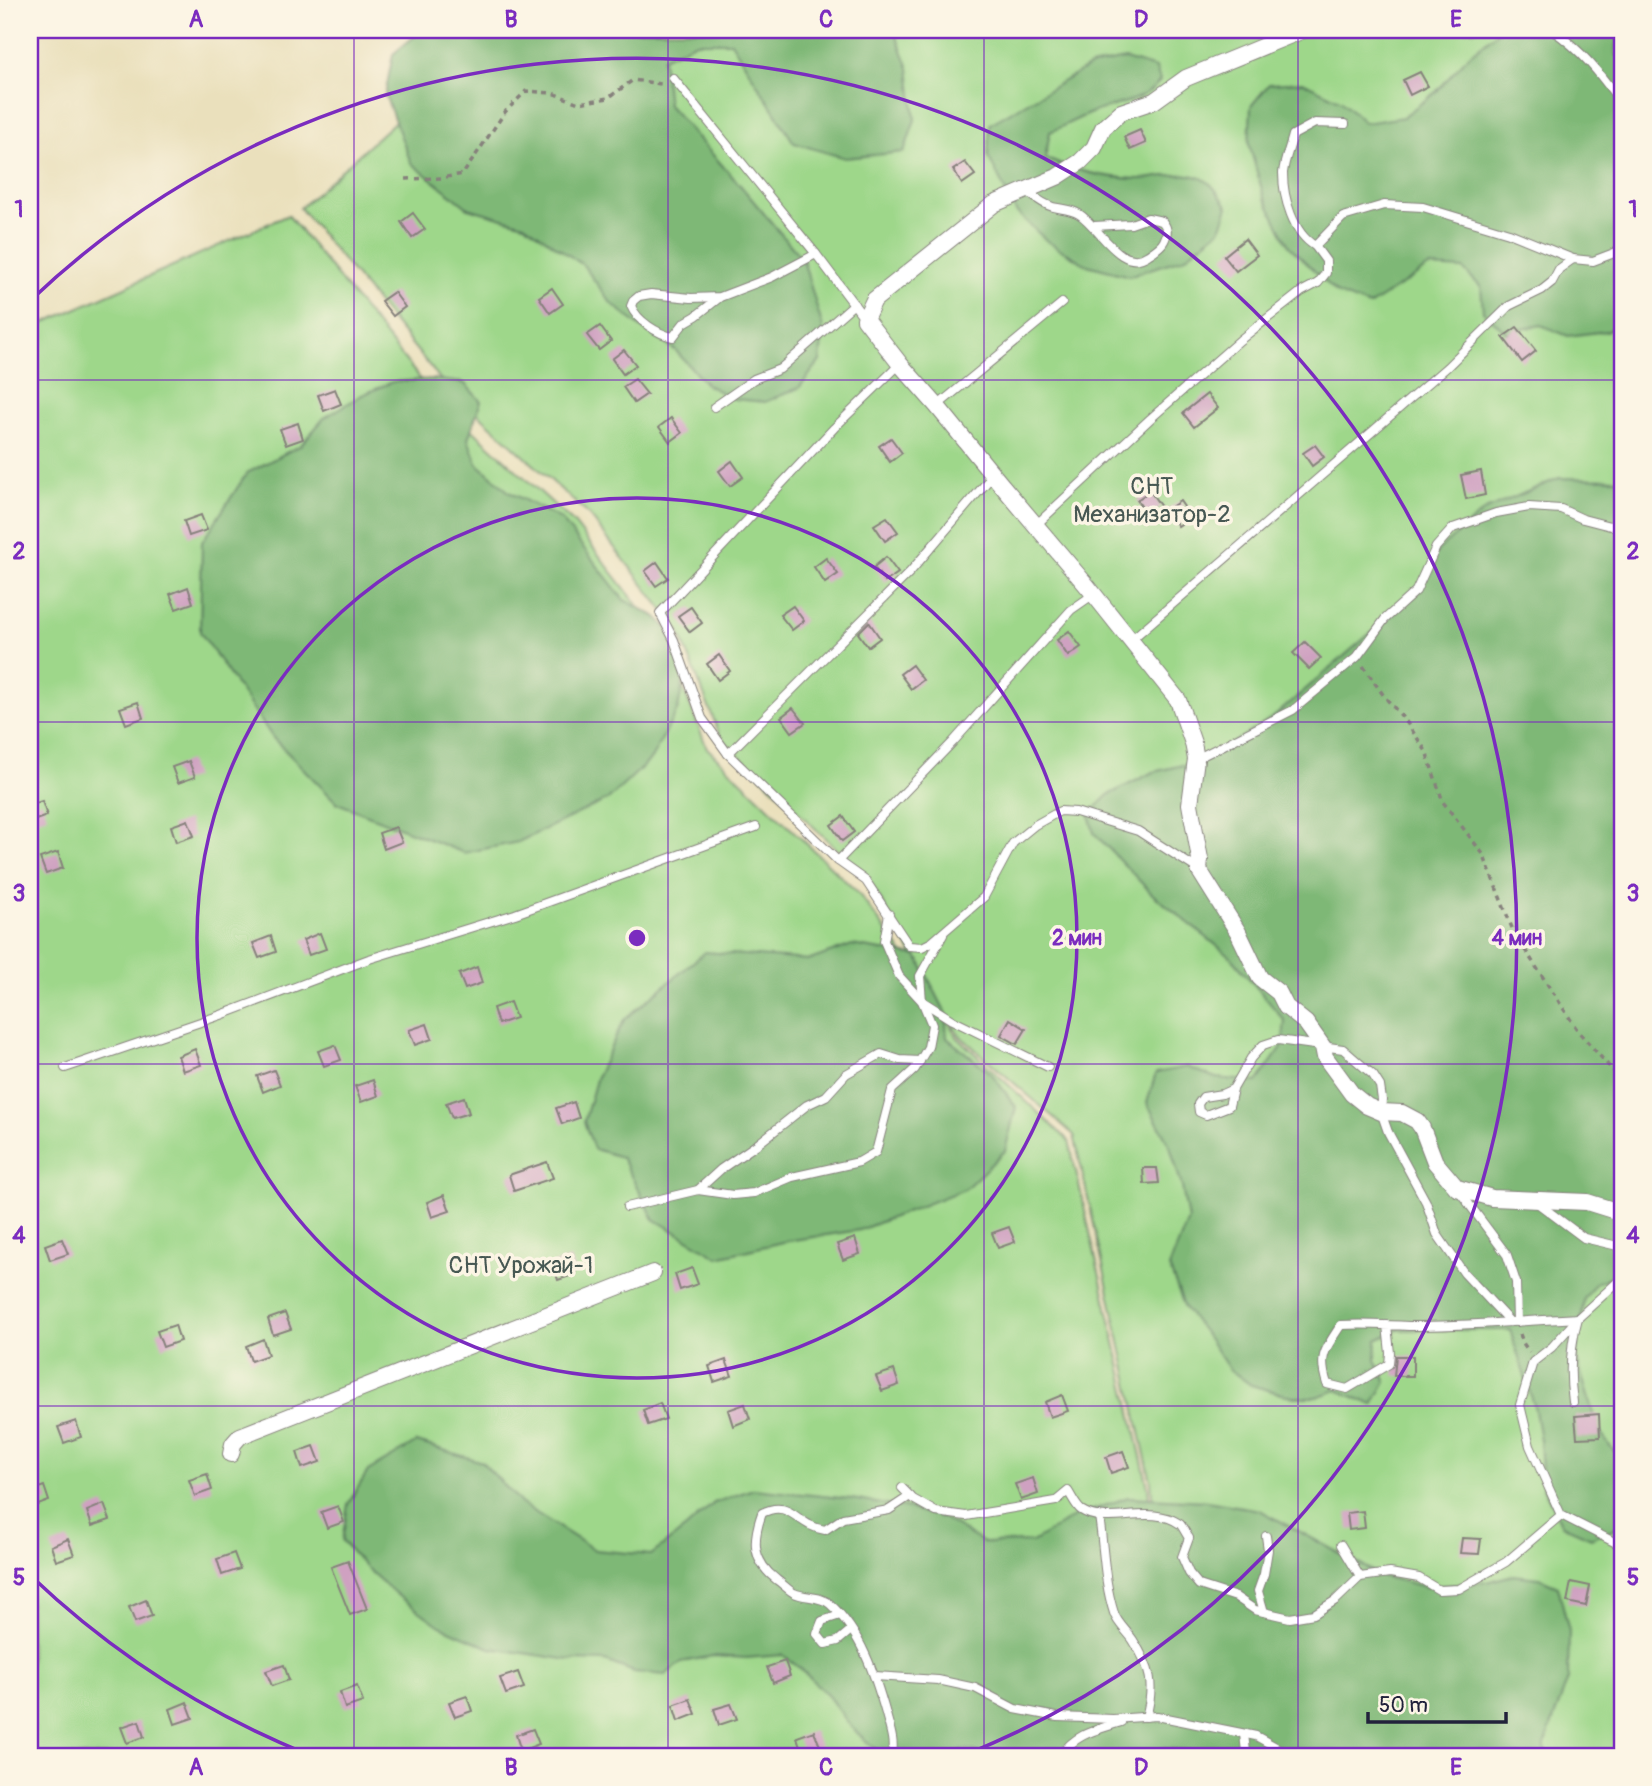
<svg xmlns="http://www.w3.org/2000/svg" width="1652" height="1786" viewBox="0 0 1652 1786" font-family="Pangolin,sans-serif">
<rect width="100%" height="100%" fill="#fcf5e5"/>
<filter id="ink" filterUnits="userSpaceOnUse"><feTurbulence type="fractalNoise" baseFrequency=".0143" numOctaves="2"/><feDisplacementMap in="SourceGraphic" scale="14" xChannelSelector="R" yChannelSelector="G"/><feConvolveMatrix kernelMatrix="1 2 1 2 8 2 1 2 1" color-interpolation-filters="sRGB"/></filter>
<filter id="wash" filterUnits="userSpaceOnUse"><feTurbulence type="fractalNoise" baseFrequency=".00686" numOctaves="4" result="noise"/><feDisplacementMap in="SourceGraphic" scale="28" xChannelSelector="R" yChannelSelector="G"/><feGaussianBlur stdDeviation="1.57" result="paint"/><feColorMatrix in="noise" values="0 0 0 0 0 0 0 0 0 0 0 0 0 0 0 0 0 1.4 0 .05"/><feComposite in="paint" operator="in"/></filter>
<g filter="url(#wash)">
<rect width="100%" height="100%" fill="#eae0bc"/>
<g fill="#9ed78a" stroke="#607c62" stroke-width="2">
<polygon points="694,30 1622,30 1622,1756 1447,1756 1157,1569 1151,1482 1074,1135 959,1035 869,880 721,738 678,629 589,515 441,380 300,208 399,118"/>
<polygon points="288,215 430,391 574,523 663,638 707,748 858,893 928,987 957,1037 1069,1141 1148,1487 1154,1573 1441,1756 30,1756 30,329"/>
</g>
<g fill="#7eb876" stroke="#506d58" stroke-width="2">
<polygon points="430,30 894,30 909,68 915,120 904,152 845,158 794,143 731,42 696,42 663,58 668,105 740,185 803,260 823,328 820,361 799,388 765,402 734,399 707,385 675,350 643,329 611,303 583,265 524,224 468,208 411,163 385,95 393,54 416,35"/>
<polygon points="1500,30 1617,30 1615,53 1622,60 1622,321 1607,331 1568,336 1541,325 1506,333 1483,311 1481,287 1463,269 1429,267 1369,306 1338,294 1289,246 1264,197 1249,144 1251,106 1269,84 1303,82 1342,101 1365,123 1403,117 1437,91 1468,56"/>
<path d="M1125 59 1156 68 1160 81C1144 102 1114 104 1091 113 1077 119 1063 126 1050 132L1045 158C1076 172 1105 178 1139 179 1161 179 1188 167 1208 182 1215 187 1222 199 1228 207L1220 230 1184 258 1129 276 1087 265 1048 242 1016 212 988 156 990 124 1090 66Z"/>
<polygon points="432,379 464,383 481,401 468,439 477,463 509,492 561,519 624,600 657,617 679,641 684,678 678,709 651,759 609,799 518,842 464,853 337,803 273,738 200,632 202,542 247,473 301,445 324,418 362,395 392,382"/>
<polygon points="1559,478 1622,479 1622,1277 1616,1274 1596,1283 1584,1299 1576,1356 1598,1430 1622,1461 1622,1518 1618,1527 1591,1538 1562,1525 1543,1488 1540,1440 1534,1405 1510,1330 1398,1330 1377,1340 1376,1360 1386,1381 1373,1405 1337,1390 1316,1397 1293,1397 1251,1385 1229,1369 1208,1338 1185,1308 1169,1267 1188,1220 1182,1187 1170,1146 1147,1103 1156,1073 1187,1067 1216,1078 1257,1082 1282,1047 1285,1021 1231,957 1151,893 1094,833 1089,814 1108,795 1153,772 1208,759 1276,715 1418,592 1438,550 1485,510"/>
<polygon points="852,945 917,956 945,1011 947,1038 991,1073 1016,1107 1005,1151 965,1189 860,1230 787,1241 718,1257 654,1219 621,1157 594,1149 584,1122 597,1076 624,1020 705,952 810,960"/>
<polygon points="417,1442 482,1462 522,1504 595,1550 651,1555 686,1528 714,1503 753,1489 852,1499 911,1509 943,1518 984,1543 1032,1542 1074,1517 1128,1497 1207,1501 1260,1510 1381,1576 1427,1587 1486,1582 1513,1575 1539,1578 1558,1586 1569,1631 1568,1679 1544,1746 1549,1756 1214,1756 1203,1753 1162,1748 1152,1756 994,1756 964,1749 948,1756 883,1756 853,1729 828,1696 802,1670 783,1655 746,1658 713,1656 682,1662 665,1675 634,1672 605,1661 570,1660 490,1648 440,1626 397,1595 364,1566 342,1541 348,1504 368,1471"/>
</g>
<g id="blocks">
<g fill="#cfa1c1">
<polygon points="1420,72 1428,86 1410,95 1403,80"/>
<polygon points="1140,130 1146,143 1130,150 1124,137"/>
<polygon points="965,162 975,175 962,184 953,170"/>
<polygon points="413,213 425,229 412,238 401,222"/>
<polygon points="1245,239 1257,255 1236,271 1224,256"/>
<polygon points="552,288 563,304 550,313 539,297"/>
<polygon points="394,292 405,307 393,316 381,301"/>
<polygon points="600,326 611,341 599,350 587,335"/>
<polygon points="1517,327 1536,351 1522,362 1503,337"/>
<polygon points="624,350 636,365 623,374 612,359"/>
<polygon points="635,379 647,394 634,403 623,387"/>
<polygon points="335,389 341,404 324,411 318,395"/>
<polygon points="1207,394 1218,408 1194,427 1183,413"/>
<polygon points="671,418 682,433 670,442 659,427"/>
<polygon points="298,423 303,439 286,445 280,429"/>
<polygon points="891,438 902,453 890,462 879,446"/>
<polygon points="1315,445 1324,457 1312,466 1303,453"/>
<polygon points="732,461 743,477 730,486 719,471"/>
<polygon points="1481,471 1485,495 1466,499 1461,475"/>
<polygon points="1150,491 1161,507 1148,516 1137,500"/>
<polygon points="1180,501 1191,517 1178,526 1167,510"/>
<polygon points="201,515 207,530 189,536 184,521"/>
<polygon points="887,517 898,532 885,541 874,525"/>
<polygon points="886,557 898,573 885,582 874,567"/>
<polygon points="826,558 838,574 825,583 814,567"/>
<polygon points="657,562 668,578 656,586 645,571"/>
<polygon points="188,587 193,603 176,609 170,594"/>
<polygon points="793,606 804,621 792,630 780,615"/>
<polygon points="691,607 702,623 690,632 678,616"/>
<polygon points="869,622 880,638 868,647 858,633"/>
<polygon points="1069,631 1081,647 1068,656 1057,640"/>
<polygon points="1305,642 1321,658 1309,669 1293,653"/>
<polygon points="719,655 730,671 718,680 707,664"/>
<polygon points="912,665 923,680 911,689 900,674"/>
<polygon points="138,702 143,718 126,724 120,708"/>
<polygon points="793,708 805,723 792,732 781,717"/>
<polygon points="189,761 195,777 178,783 172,767"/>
<polygon points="42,801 47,816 30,822 30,805"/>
<polygon points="843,816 854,832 842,841 831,825"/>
<polygon points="188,820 194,836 176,842 171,826"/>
<polygon points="396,827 402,842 384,849 379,833"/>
<polygon points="58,852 63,868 46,874 40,858"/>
<polygon points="320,933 326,949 309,955 303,940"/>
<polygon points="271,936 276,952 259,958 253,943"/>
<polygon points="477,967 482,983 465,989 459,974"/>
<polygon points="510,1002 516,1018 498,1024 493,1008"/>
<polygon points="1010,1019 1026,1029 1017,1044 1001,1035"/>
<polygon points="427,1024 432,1039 415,1045 409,1030"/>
<polygon points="335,1045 341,1060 324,1066 318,1051"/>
<polygon points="195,1049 201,1065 183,1071 178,1056"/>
<polygon points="274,1070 280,1085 263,1092 257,1076"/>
<polygon points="373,1080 378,1096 361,1102 355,1086"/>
<polygon points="464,1097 469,1113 452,1118 446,1103"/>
<polygon points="574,1102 579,1118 562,1124 556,1108"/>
<polygon points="547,1162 553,1178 514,1191 509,1175"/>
<polygon points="1143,1168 1157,1168 1159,1183 1144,1184"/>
<polygon points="444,1195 450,1211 432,1217 427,1202"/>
<polygon points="1009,1227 1015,1242 998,1248 992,1233"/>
<polygon points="855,1238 860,1254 843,1260 837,1244"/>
<polygon points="62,1239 68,1254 50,1260 45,1245"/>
<polygon points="570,1258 576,1274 558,1280 553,1264"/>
<polygon points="692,1268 698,1284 680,1290 675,1274"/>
<polygon points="285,1313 291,1329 273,1335 268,1319"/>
<polygon points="175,1325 180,1341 163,1347 157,1331"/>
<polygon points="263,1339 268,1355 251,1361 246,1346"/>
<polygon points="1396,1356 1413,1356 1413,1376 1394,1376"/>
<polygon points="726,1360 732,1376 714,1382 709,1366"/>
<polygon points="894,1370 899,1385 882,1391 876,1376"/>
<polygon points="1062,1395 1068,1411 1050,1417 1045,1402"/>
<polygon points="660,1403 666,1419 648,1425 643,1410"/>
<polygon points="745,1404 750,1419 733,1426 728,1410"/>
<polygon points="1599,1414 1600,1437 1577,1438 1575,1416"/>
<polygon points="76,1421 81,1437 64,1443 58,1427"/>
<polygon points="314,1446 320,1462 302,1468 297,1452"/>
<polygon points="1123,1451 1129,1467 1111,1473 1106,1457"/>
<polygon points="207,1474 212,1490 195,1496 189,1480"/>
<polygon points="1033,1478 1038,1494 1021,1500 1015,1484"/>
<polygon points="44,1486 49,1501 30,1508 30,1491"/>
<polygon points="104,1504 110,1520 92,1526 87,1511"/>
<polygon points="338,1506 344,1522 327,1528 321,1512"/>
<polygon points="1363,1511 1365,1528 1349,1530 1347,1513"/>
<polygon points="1462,1538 1481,1539 1479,1554 1460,1553"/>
<polygon points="68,1539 74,1555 56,1561 51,1546"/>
<polygon points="234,1553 240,1569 222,1575 217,1559"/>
<polygon points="348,1561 367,1609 350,1615 331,1567"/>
<polygon points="1571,1582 1590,1586 1586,1606 1567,1602"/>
<polygon points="146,1600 152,1616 135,1622 129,1607"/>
<polygon points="785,1661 790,1676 773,1683 767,1667"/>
<polygon points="284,1665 289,1680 272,1686 266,1671"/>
<polygon points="518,1672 524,1688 506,1694 500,1678"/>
<polygon points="357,1686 363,1702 345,1708 340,1692"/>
<polygon points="467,1696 472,1711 455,1717 449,1702"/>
<polygon points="690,1699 696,1714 678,1721 673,1705"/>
<polygon points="187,1702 193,1718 175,1724 170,1709"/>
<polygon points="731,1704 737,1719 719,1725 714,1709"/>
<polygon points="139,1721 144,1737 127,1743 121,1727"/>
<polygon points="533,1729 539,1744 521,1751 516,1735"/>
<polygon points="814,1731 820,1746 802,1753 797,1737"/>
</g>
</g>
</g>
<g filter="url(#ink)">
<use href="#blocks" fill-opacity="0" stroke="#86817c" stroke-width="2"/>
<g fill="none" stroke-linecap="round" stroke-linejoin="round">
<defs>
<g id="service">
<path d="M1552 30C1582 50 1601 75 1622 104"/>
<polyline points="673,78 816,254 865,319"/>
<path d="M1025 190C1033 196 1042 204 1053 207 1061 209 1071 209 1079 214 1099 226 1121 274 1148 255 1154 251 1161 247 1164 241 1168 233 1168 228 1162 221L1148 218 1131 224 1094 226"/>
<path d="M1315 246C1293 233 1283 198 1283 173 1284 161 1290 147 1293 135L1315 123 1345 124"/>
<path d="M720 297 696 316 684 323 673 337C658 334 637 321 631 306L633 301 639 296 651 294 691 298 720 297 772 277 816 254"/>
<polyline points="900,364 834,428 660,613 674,640 702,718 728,754 838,861 866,881 909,946 922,947 932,942 984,897 1013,843 1035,825 1060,811 1076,812 1138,831 1199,870"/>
<polyline points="937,406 1062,303"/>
<polyline points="714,407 754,379 780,369 854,304"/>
<polyline points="1036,525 1150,419 1240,340 1301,292 1318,283 1326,273 1326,261 1315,246 1343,217 1384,205 1423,207 1509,233 1573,259"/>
<polyline points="1131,640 1447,367 1509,306 1542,290 1552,282 1559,269 1573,259 1593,261 1622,250"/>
<polyline points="728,754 910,572 993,475"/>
<polyline points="1196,759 1293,710 1357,657 1385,619 1416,591 1436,547 1453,528 1496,513 1529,507 1561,509 1583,519 1610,526 1622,523"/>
<polyline points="838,861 953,742 1071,610 1094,594"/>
<polyline points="943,935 920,976 922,1001 952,1020 1048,1067"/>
<polyline points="65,1068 221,1015 369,959 515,914 756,827"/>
<polyline points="1233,1089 1229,1106 1206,1115 1199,1112 1198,1104 1203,1097 1222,1094 1233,1089 1251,1058 1263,1045 1278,1040 1343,1049 1373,1075 1380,1086 1382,1100 1381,1112 1388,1132 1426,1202 1437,1234 1464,1273 1510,1322"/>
<polyline points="698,1190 721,1169 759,1143 807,1105 826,1096 846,1074 881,1054 900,1060 920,1061"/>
<polyline points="1460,1192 1507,1255 1516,1282 1517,1322"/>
<polyline points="1536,1202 1584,1238 1622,1247"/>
<polyline points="627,1207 698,1190 733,1195 754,1193 792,1177 859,1162 876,1152 892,1090 915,1069 928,1047 932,1025 922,1001 899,976 884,941 889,914"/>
<polyline points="1622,1278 1578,1318 1552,1347 1533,1362 1520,1405 1530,1446 1561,1515 1622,1546"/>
<path d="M1387 1325 1390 1353 1389 1364 1347 1389 1327 1384C1318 1356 1325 1349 1341 1325 1368 1323 1394 1326 1421 1326 1474 1325 1526 1321 1578 1318 1570 1346 1569 1374 1573 1402"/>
<path d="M902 1488 913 1499 936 1512 966 1516 1056 1501 1068 1491C1072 1497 1076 1506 1081 1510 1108 1528 1150 1503 1180 1524 1183 1527 1186 1534 1189 1538L1182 1557 1189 1573 1199 1585 1236 1597 1255 1610 1290 1618 1314 1614 1336 1600 1360 1577 1390 1573 1419 1578 1439 1590 1459 1589 1506 1562 1561 1515"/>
<path d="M1099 1516C1104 1549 1104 1582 1114 1613 1117 1623 1127 1631 1133 1640 1151 1668 1155 1685 1146 1717"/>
<polyline points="1341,1545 1360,1577"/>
<polyline points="1264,1612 1258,1591 1264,1574 1268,1550 1266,1536"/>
<polyline points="840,1615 822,1621 817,1634 825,1644 838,1641 851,1630"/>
<polyline points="875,1676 938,1680 975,1688 1015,1709 1057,1717 1113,1719 1157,1716 1256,1736 1292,1756"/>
<polyline points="1244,1734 1246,1752 1249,1756"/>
<path d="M1061 1755C1076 1733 1097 1730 1121 1722"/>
<path d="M891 1756C896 1744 889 1726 886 1714 875 1675 861 1632 830 1604 821 1596 805 1598 794 1593 788 1590 783 1584 777 1580 752 1561 752 1541 762 1513 791 1498 796 1526 825 1530L843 1518 889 1510 910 1496"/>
</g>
<g id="minor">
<polyline points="1303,30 1186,78 1154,101 1121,112 1103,128 1094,148 1080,162 1057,177 994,204 874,300 865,319 900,364 937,406 999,482 1088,587 1178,700 1193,743 1196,759 1190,804 1200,859 1199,870 1238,932 1260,978 1279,993 1286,1007 1306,1023 1323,1047 1325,1057 1352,1094 1367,1106 1381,1112 1402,1113 1417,1121 1422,1128 1435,1162 1457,1188 1492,1198 1587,1202 1622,1213"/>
<polyline points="231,1454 233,1444 240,1436 653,1273"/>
</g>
</defs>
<use href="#service" stroke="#86817c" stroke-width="10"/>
<use href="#minor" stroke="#86817c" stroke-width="18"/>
<g stroke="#86817c" stroke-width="3.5" stroke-dasharray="5 5" stroke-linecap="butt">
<polyline points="406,179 441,178 463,174 505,112 526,91 552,93 579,103 608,98 633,80 661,84"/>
<polyline points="1363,666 1384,696 1405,720 1426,751 1443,802 1483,854 1514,933 1578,1031 1622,1081"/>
<polyline points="1520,1334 1523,1343 1529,1352"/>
</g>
<use href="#service" stroke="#fff" stroke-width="8"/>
<use href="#minor" stroke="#fff" stroke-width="16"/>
</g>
</g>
<path fill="none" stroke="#7b2cbf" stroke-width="2" stroke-opacity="0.55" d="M354 30V1756M668 30V1756M984 30V1756M1298 30V1756M30 380H1622M30 722H1622M30 1064H1622M30 1406H1622"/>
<g fill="none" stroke="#7b2cbf" stroke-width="3.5">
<circle cx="637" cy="938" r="440"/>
<path d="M307 1754A880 880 0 0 1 31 1576M31 300A880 880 0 1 1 967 1754"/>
</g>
<g text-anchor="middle" stroke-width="7" stroke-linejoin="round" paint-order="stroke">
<g font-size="24" fill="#475853" stroke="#fcf5e5">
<text x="1152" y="494">СНТ<tspan x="1152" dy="28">Механизатор-2</tspan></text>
<text x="521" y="1273">СНТ Урожай-1</text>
</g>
</g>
<circle cx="637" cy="938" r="10" fill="#7b2cbf" stroke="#fcf5e5" stroke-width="3.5"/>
<g font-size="21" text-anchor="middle" font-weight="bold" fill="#7b2cbf" stroke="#fcf5e5" stroke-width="7" stroke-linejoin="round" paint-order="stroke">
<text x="1077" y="945">2 мин</text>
<text x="1517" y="945">4 мин</text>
</g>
<rect width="1652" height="1786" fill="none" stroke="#fcf5e5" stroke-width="77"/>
<path d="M1368 1712v10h138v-10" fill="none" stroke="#22223b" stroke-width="3.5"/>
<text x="1379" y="1712" font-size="21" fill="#22223b" stroke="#fcf5e5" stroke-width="5" paint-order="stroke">50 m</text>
<rect x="38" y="38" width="1576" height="1710" fill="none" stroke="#7b2cbf" stroke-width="2.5"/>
<g font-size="23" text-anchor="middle" font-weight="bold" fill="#7b2cbf">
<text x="196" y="27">A</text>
<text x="511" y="27">B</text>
<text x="826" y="27">C</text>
<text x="1141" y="27">D</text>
<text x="1456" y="27">E</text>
<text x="19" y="217">1</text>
<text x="1633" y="217">1</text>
<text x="19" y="559">2</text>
<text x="1633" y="559">2</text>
<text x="19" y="901">3</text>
<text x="1633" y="901">3</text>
<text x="19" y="1243">4</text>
<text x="1633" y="1243">4</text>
<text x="19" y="1585">5</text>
<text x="1633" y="1585">5</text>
<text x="196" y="1775">A</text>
<text x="511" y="1775">B</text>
<text x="826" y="1775">C</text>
<text x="1141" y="1775">D</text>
<text x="1456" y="1775">E</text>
</g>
</svg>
